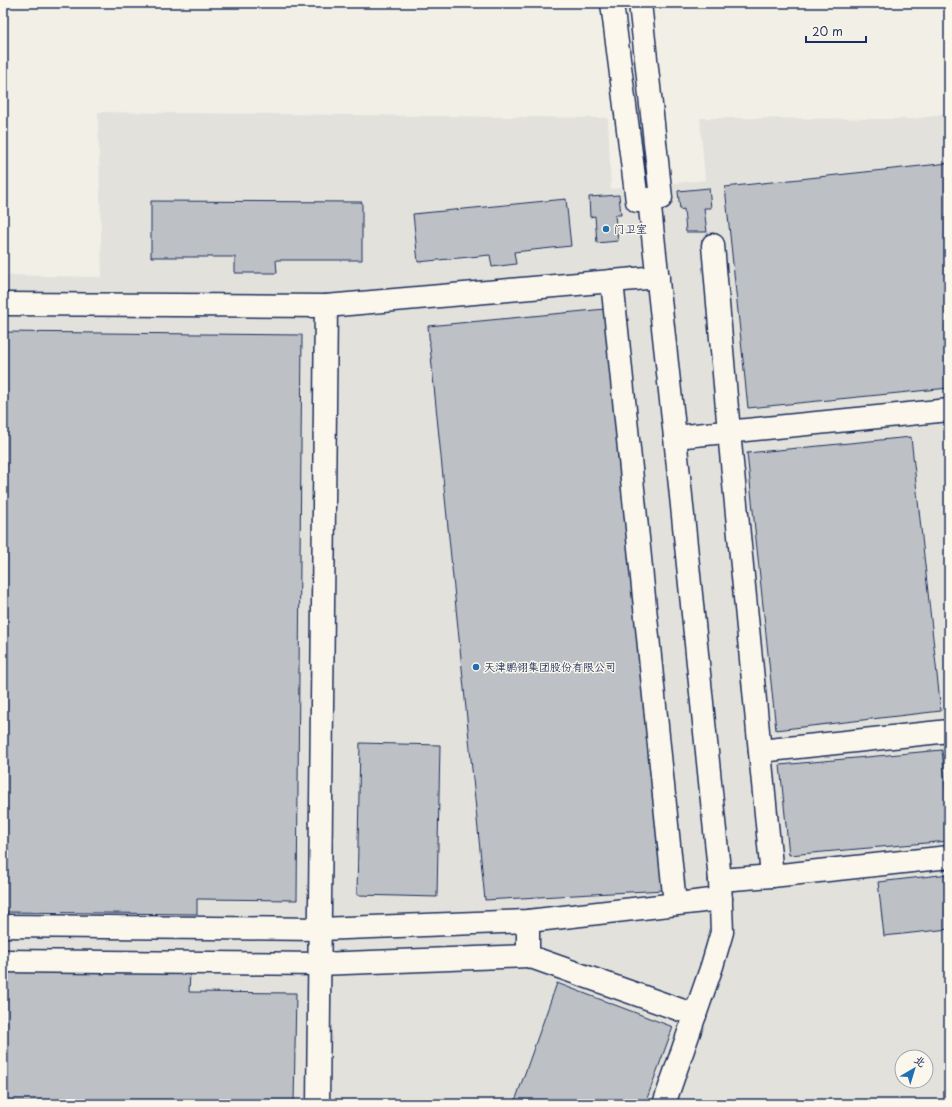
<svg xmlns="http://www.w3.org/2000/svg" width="952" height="1107" viewBox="0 0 952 1107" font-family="'Playpen Sans','LXGW WenKai TC',sans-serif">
<rect width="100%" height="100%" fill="#f2efe6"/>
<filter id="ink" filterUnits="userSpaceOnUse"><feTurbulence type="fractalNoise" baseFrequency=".025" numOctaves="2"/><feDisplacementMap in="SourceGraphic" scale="8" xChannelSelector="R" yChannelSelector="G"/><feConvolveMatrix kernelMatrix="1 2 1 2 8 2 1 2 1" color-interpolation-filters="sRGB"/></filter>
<g filter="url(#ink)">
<path fill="#e2e1dc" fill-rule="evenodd" d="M98 112 608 118 611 189 705 180 700 118 911 119 949 114V1072L942 1104H3V275L102 277ZM902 1057H926V1081H902Z"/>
<g fill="#bdc0c4" stroke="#1b2f5e">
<polygon points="949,163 949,388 748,408 725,187"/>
<polygon points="709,188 711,208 704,208 707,232 686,232 684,209 680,210 678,191"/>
<polygon points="619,195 621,215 615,215 618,241 597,243 595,216 590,217 589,197"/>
<polygon points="566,199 571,246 514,252 516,264 492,267 490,255 418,262 413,214"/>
<polygon points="151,201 362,202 362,260 276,260 277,273 235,273 235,257 151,257"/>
<polygon points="605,309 665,890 485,900 428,326"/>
<polygon points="3,332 302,335 297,900 197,899 197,914 3,912"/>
<polygon points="911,437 941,711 776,730 747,453"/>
<polygon points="360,743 440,745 437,897 357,895"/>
<polygon points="942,750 949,819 949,841 789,855 780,765"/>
<polygon points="949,874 949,929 884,936 878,882"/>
<polygon points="3,970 190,973 189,992 296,993 294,1104 3,1104"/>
<polygon points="557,983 673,1027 645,1104 514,1104"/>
</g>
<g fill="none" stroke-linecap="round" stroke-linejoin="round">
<defs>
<g id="minor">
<polyline points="612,3 637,201 661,198 640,3"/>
<polyline points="649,199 675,437 720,880 722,932 712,966 664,1104"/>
<polyline points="713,245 729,432 772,876"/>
<polyline points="612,281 675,904"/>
<polyline points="3,304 326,306 658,277"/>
<polyline points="675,437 949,410"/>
<polyline points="760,751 949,731"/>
<polyline points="720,880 772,876 949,857"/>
<polyline points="528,921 528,956 695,1015"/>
<polyline points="3,926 320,929 528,921 721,899"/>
<polyline points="3,961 319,964 528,956"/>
<polyline points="318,1104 326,306"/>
</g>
</defs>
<use href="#minor" stroke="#1b2f5e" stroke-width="25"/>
<use href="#minor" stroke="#fbf7ec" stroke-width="22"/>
</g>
</g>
<g fill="#1f6fb2" stroke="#fbf7ec" stroke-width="1.5">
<circle cx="606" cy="229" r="4"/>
<circle cx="476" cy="667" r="4"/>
</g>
<g text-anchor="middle" stroke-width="3" stroke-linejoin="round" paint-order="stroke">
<g font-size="11" fill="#1b2f5e" stroke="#fbf7ec" text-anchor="start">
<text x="614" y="233">门卫室</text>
<text x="484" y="671">天津鹏翎集团股份有限公司</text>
</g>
</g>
<rect width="952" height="1107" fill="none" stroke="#fbf7ec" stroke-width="16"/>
<rect x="8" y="8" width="936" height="1091" fill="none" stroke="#1b2f5e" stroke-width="1.5" filter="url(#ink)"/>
<g transform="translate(914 1069) rotate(38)"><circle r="19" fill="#fbf7ec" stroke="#a1a7b3"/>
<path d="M0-3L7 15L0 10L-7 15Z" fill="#1f6fb2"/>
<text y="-6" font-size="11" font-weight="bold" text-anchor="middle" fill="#1b2f5e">北</text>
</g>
<path d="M806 36v6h60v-6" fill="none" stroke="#1b2f5e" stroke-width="2"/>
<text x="812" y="36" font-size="12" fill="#1b2f5e" stroke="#fbf7ec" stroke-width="3" paint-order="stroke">20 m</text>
</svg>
